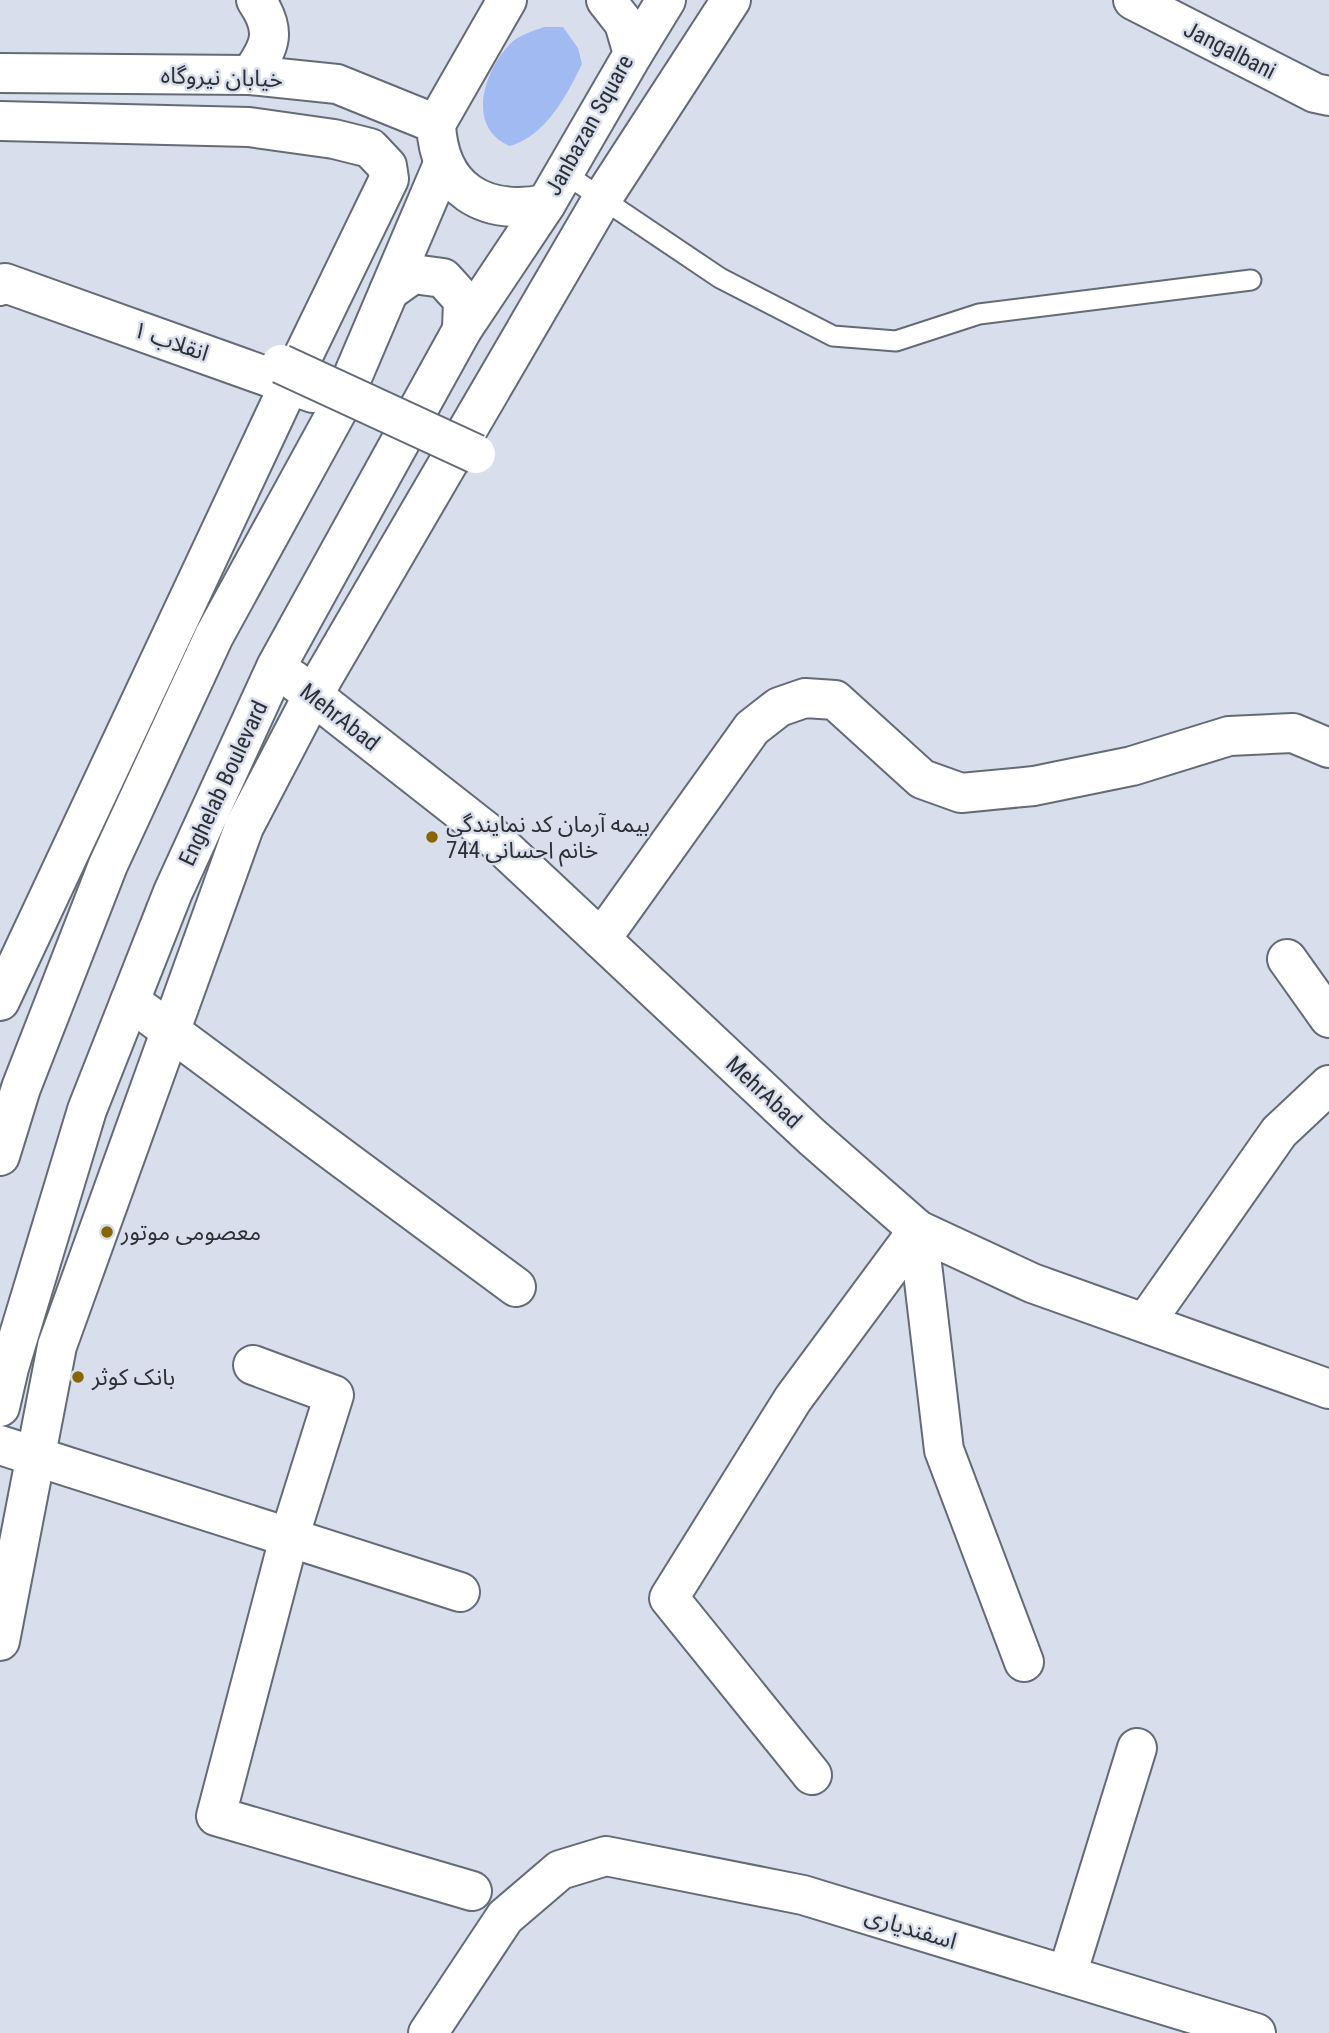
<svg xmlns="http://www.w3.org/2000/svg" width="1329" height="2033" viewBox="0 0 1329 2033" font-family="'Roboto Condensed','Noto Sans Arabic',sans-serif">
<rect width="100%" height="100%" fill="#d8deec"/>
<path fill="#a1bbf2" d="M544 27H563L578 48 582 64C566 97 546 135 510 146 466 128 483 72 510 44 519 35 533 31 544 27Z"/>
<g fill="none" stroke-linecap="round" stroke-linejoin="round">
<defs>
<polyline id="lane" points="564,173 720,278 833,336 896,341 979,314 1251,280"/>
<g id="street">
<polyline points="1133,0 1315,93 1329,96"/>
<polyline points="0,121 249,127 334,139 370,148 387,166 389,179 290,383 0,1001"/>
<polyline points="0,286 5,283 313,393"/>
<polyline points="292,679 487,832 812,1137 918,1230 1032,1283 1329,1389"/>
<polyline points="601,939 752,728 779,707 805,698 835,700 922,779 961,793 1034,786 1132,766 1229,736 1293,733 1329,748"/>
<polyline points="1287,959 1329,1018"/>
<polyline points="130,1001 516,1287"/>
<polyline points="918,1230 944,1450 1024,1662"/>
<polyline points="1145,1323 1279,1132 1329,1085"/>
<polyline points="253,1365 334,1395 289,1538 216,1816 472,1891"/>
<polyline points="0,1445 460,1592"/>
<polyline points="0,1641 57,1346 244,827 313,695 602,199 731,0"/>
<polyline points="812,1775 669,1598 793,1399 918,1230"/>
<polyline points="1067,1975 1137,1748"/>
<polyline points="428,2033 505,1917 560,1870 606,1856 803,1895 1256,2033"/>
</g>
<g id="primary">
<path d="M507 0 436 124C439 190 484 216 546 204"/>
<polyline points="633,54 666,0"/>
<polyline points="0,73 250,75 337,84 436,124"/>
<path d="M250 75C271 46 277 31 256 0"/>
<polyline points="389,291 413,274 443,278 463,300 462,330"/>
<polyline points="0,1156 21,1088 108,865 214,636 340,406 443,164"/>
<polyline points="0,1407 9,1368 87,1110 173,892 276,667 462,330 546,204 633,54 624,23 606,0"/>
</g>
</defs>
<use href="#lane" stroke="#646a76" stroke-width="23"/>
<use href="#street" stroke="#646a76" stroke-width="42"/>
<use href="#primary" stroke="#646a76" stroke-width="42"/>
<use href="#lane" stroke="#fff" stroke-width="19"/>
<use href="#street" stroke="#fff" stroke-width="38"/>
<use href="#primary" stroke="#fff" stroke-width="38"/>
<defs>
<polyline id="street-bridge" points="281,364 476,454"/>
</defs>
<use href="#street-bridge" stroke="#646a76" stroke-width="42" stroke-linecap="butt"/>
<use href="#street-bridge" stroke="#fff" stroke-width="38"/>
</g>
<g fill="#886501" stroke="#d8deec" stroke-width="2.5">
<circle cx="432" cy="837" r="7"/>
<circle cx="107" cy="1232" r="7"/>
<circle cx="78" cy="1377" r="7"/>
</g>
<g text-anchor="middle" stroke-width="5" stroke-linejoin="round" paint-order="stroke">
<g font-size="23" fill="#2c2f34" stroke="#d8deec">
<text transform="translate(1230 50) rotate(27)" y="8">Jangalbani</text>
<text transform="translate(222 77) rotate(2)" y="8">خیابان نیروگاه</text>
<text transform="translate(589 125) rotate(-61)" y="8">Janbazan Square</text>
<text transform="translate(171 341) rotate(19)" y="8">انقلاب ۱</text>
<text transform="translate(340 717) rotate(38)" y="8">MehrAbad</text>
<text transform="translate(223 783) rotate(-65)" y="8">Enghelab Boulevard</text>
<text transform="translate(764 1092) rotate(43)" y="8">MehrAbad</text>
<text transform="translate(911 1928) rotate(17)" y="8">اسفندیاری</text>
</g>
<g font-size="23" fill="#2c2f34" stroke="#d8deec" text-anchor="start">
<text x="446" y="832">بیمه آرمان کد نمایندگی<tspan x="446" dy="26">744 خانم احسانی</tspan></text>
<text x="121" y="1240">معصومی موتور</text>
<text x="92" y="1385">بانک کوثر</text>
</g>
</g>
</svg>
